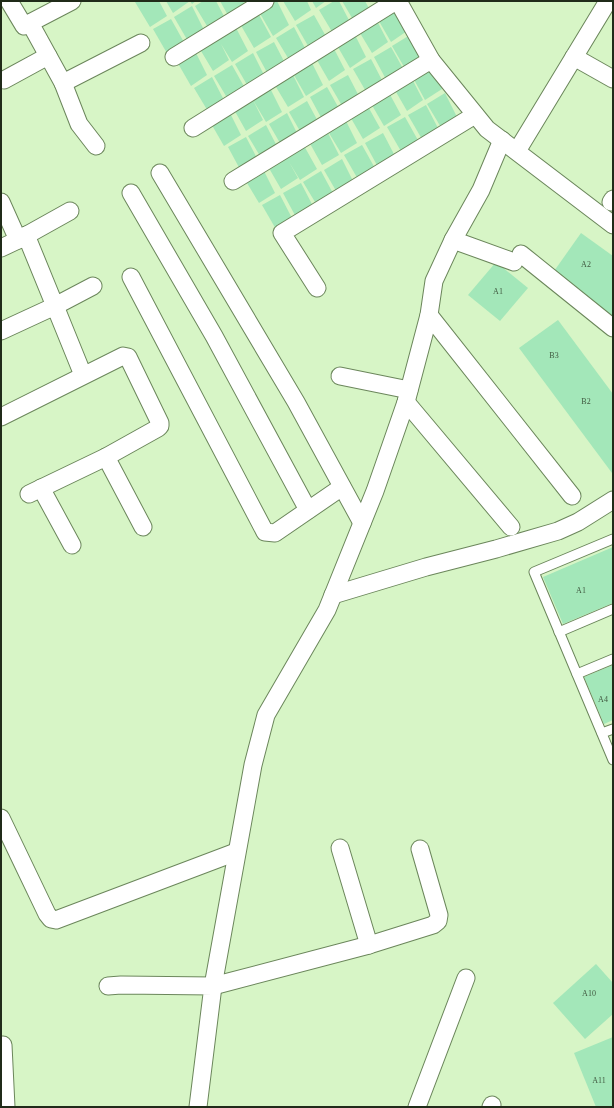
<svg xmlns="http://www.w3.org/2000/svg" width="614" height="1108" viewBox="0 0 614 1108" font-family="'Times New Roman',serif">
<rect width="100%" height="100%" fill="#d7f5c6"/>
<g fill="#a3e7b9">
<polygon points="136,1 159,1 167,16 150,27 135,2"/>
<polygon points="166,1 196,1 192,4 190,1 173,13"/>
<polygon points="203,1 216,1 226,20 210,31 195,6"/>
<polygon points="220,1 243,1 247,8 230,19"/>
<polygon points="273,1 277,1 289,25 273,36 258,10"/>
<polygon points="283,1 307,1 311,10 295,21"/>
<polygon points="312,1 326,1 316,8"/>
<polygon points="334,1 339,1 351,24 334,35 319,10"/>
<polygon points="342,1 365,1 371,12 355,23"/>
<polygon points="394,5 407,31 391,42 376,16"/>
<polygon points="192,6 205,32 189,43 174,17"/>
<polygon points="257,11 271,37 254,48 239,22"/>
<polygon points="314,15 328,40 311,51 296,25"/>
<polygon points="375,17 388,42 372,53 357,28"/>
<polygon points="171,19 185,44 168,55 153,29"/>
<polygon points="235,26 248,51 232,62 221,44 229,60 213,71 198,46"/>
<polygon points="294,27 307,52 291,63 276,38"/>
<polygon points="353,31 366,57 350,68 335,42"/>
<polygon points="410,35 424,61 407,72 392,46"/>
<polygon points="274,42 287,67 270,78 256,52"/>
<polygon points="332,45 345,70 329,81 314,55"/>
<polygon points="391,47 405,72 388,83 374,57"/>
<polygon points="194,49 207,75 191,86 176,60"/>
<polygon points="253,53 266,79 250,90 235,64"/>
<polygon points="310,59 323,85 306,96 291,70"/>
<polygon points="371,59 384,84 368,95 353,69"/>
<polygon points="429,63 442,89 425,100 411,74"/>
<polygon points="232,65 246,90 229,101 214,76"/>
<polygon points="291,71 304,97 288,107 273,82"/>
<polygon points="348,75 361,100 345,111 330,85"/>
<polygon points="410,75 423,100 407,111 392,85"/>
<polygon points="212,77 225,102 209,113 194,88"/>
<polygon points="269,86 282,112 266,122 253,100 263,120 246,131 232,106"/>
<polygon points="327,87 341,112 324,123 310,97"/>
<polygon points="387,89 401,115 384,126 369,100"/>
<polygon points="445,93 458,119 442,129 427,104"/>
<polygon points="307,101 321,127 304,138 289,112"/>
<polygon points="366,103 380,128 363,139 348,113"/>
<polygon points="426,105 439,130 423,141 408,115"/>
<polygon points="228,109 241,135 224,146 209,120"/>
<polygon points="287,113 300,139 284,150 269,124"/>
<polygon points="344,117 357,143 341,153 326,128"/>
<polygon points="405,117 419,142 402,153 387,127"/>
<polygon points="266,125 279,150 263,161 248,136"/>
<polygon points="326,129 339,155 322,165 308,140"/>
<polygon points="383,133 396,158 379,169 365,143"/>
<polygon points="246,137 259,162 242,173 228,147"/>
<polygon points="303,144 317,169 300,180 289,162 298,178 281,189 266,163"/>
<polygon points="362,145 376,170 359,181 344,155"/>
<polygon points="342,159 355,185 339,196 324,170"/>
<polygon points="262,167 275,193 259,203 244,178"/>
<polygon points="321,171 335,197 318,207 303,182"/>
<polygon points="301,183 314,208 297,219 283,193"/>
<polygon points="280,195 293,220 277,231 262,205"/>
<polygon points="581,233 613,256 613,318 552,274"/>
<polygon points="496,262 528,288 500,321 468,295"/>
<polygon points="558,320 613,394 613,472 612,473 519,348"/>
<polygon points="613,547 613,603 563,624 543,577"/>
<polygon points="613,665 613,720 604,724 584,677"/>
<polygon points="596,964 613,983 613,1014 585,1039 553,1003"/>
<polygon points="613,1037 613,1107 596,1107 574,1053"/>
</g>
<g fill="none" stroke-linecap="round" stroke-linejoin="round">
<defs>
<g id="service">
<polyline points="613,539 534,572 613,760"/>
<polyline points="559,632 613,609"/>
<polyline points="577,674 613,659"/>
<polyline points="602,733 613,729"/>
</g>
<g id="minor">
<polyline points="9,1 24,26 72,1"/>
<polyline points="398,1 431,60 487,129 613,225"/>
<polyline points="30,23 63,83 141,43"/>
<polyline points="174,57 265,1"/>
<polyline points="574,57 613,79"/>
<polyline points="4,80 48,56"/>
<polyline points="63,83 79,124 96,146"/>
<polyline points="193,128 396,1"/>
<polyline points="517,151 608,1"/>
<polyline points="160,173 296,402 362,523"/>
<polyline points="233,181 431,60"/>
<polyline points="131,193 214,336 308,510"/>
<polyline points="1,202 18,240 1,248"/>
<polyline points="611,202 613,199"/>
<polyline points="26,235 55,306 93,286"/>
<polyline points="18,240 70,211"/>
<polyline points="453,240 514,262"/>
<polyline points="521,254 613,328"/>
<polyline points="131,277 265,532 275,533 342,487"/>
<polyline points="317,288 282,233 475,115"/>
<polyline points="429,315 572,496"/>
<polyline points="1,331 55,306 83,375"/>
<polyline points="340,376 409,390"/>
<polyline points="406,402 511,527"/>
<polyline points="1,417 123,356 128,357 160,423 160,426 158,428 106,457 29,494"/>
<polyline points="106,457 143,527"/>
<polyline points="41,488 72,545"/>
<polyline points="333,595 426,567 496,549 558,531 578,522 613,500"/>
<polyline points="1,818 47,914 51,919 56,920 236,852"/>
<polyline points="340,848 369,945"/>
<polyline points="420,849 439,915 438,921 433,925 369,945 213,986 253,765 266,715 327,610 375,491 406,402 429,315 434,281 453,240 481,190 502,140"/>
<polyline points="108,986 121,985 213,986 198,1107"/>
<polyline points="3,1045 6,1107"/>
<polyline points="417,1107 466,978"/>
<polyline points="491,1107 492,1105"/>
</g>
</defs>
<use href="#service" stroke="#6b865b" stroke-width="11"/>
<use href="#minor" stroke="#6b865b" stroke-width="19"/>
<use href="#service" stroke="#fff" stroke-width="9"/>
<use href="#minor" stroke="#fff" stroke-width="17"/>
</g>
<g text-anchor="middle" stroke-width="3.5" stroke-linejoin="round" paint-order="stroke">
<g font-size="8" fill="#415a41">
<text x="586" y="267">A2</text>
<text x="498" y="294">A1</text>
<text x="554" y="358">B3</text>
<text x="586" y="404">B2</text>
<text x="581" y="593">A1</text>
<text x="603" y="702">A4</text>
<text x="589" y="996">A10</text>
<text x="599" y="1083">A11</text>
</g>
</g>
<rect width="614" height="1108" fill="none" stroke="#202b19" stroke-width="4"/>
</svg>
